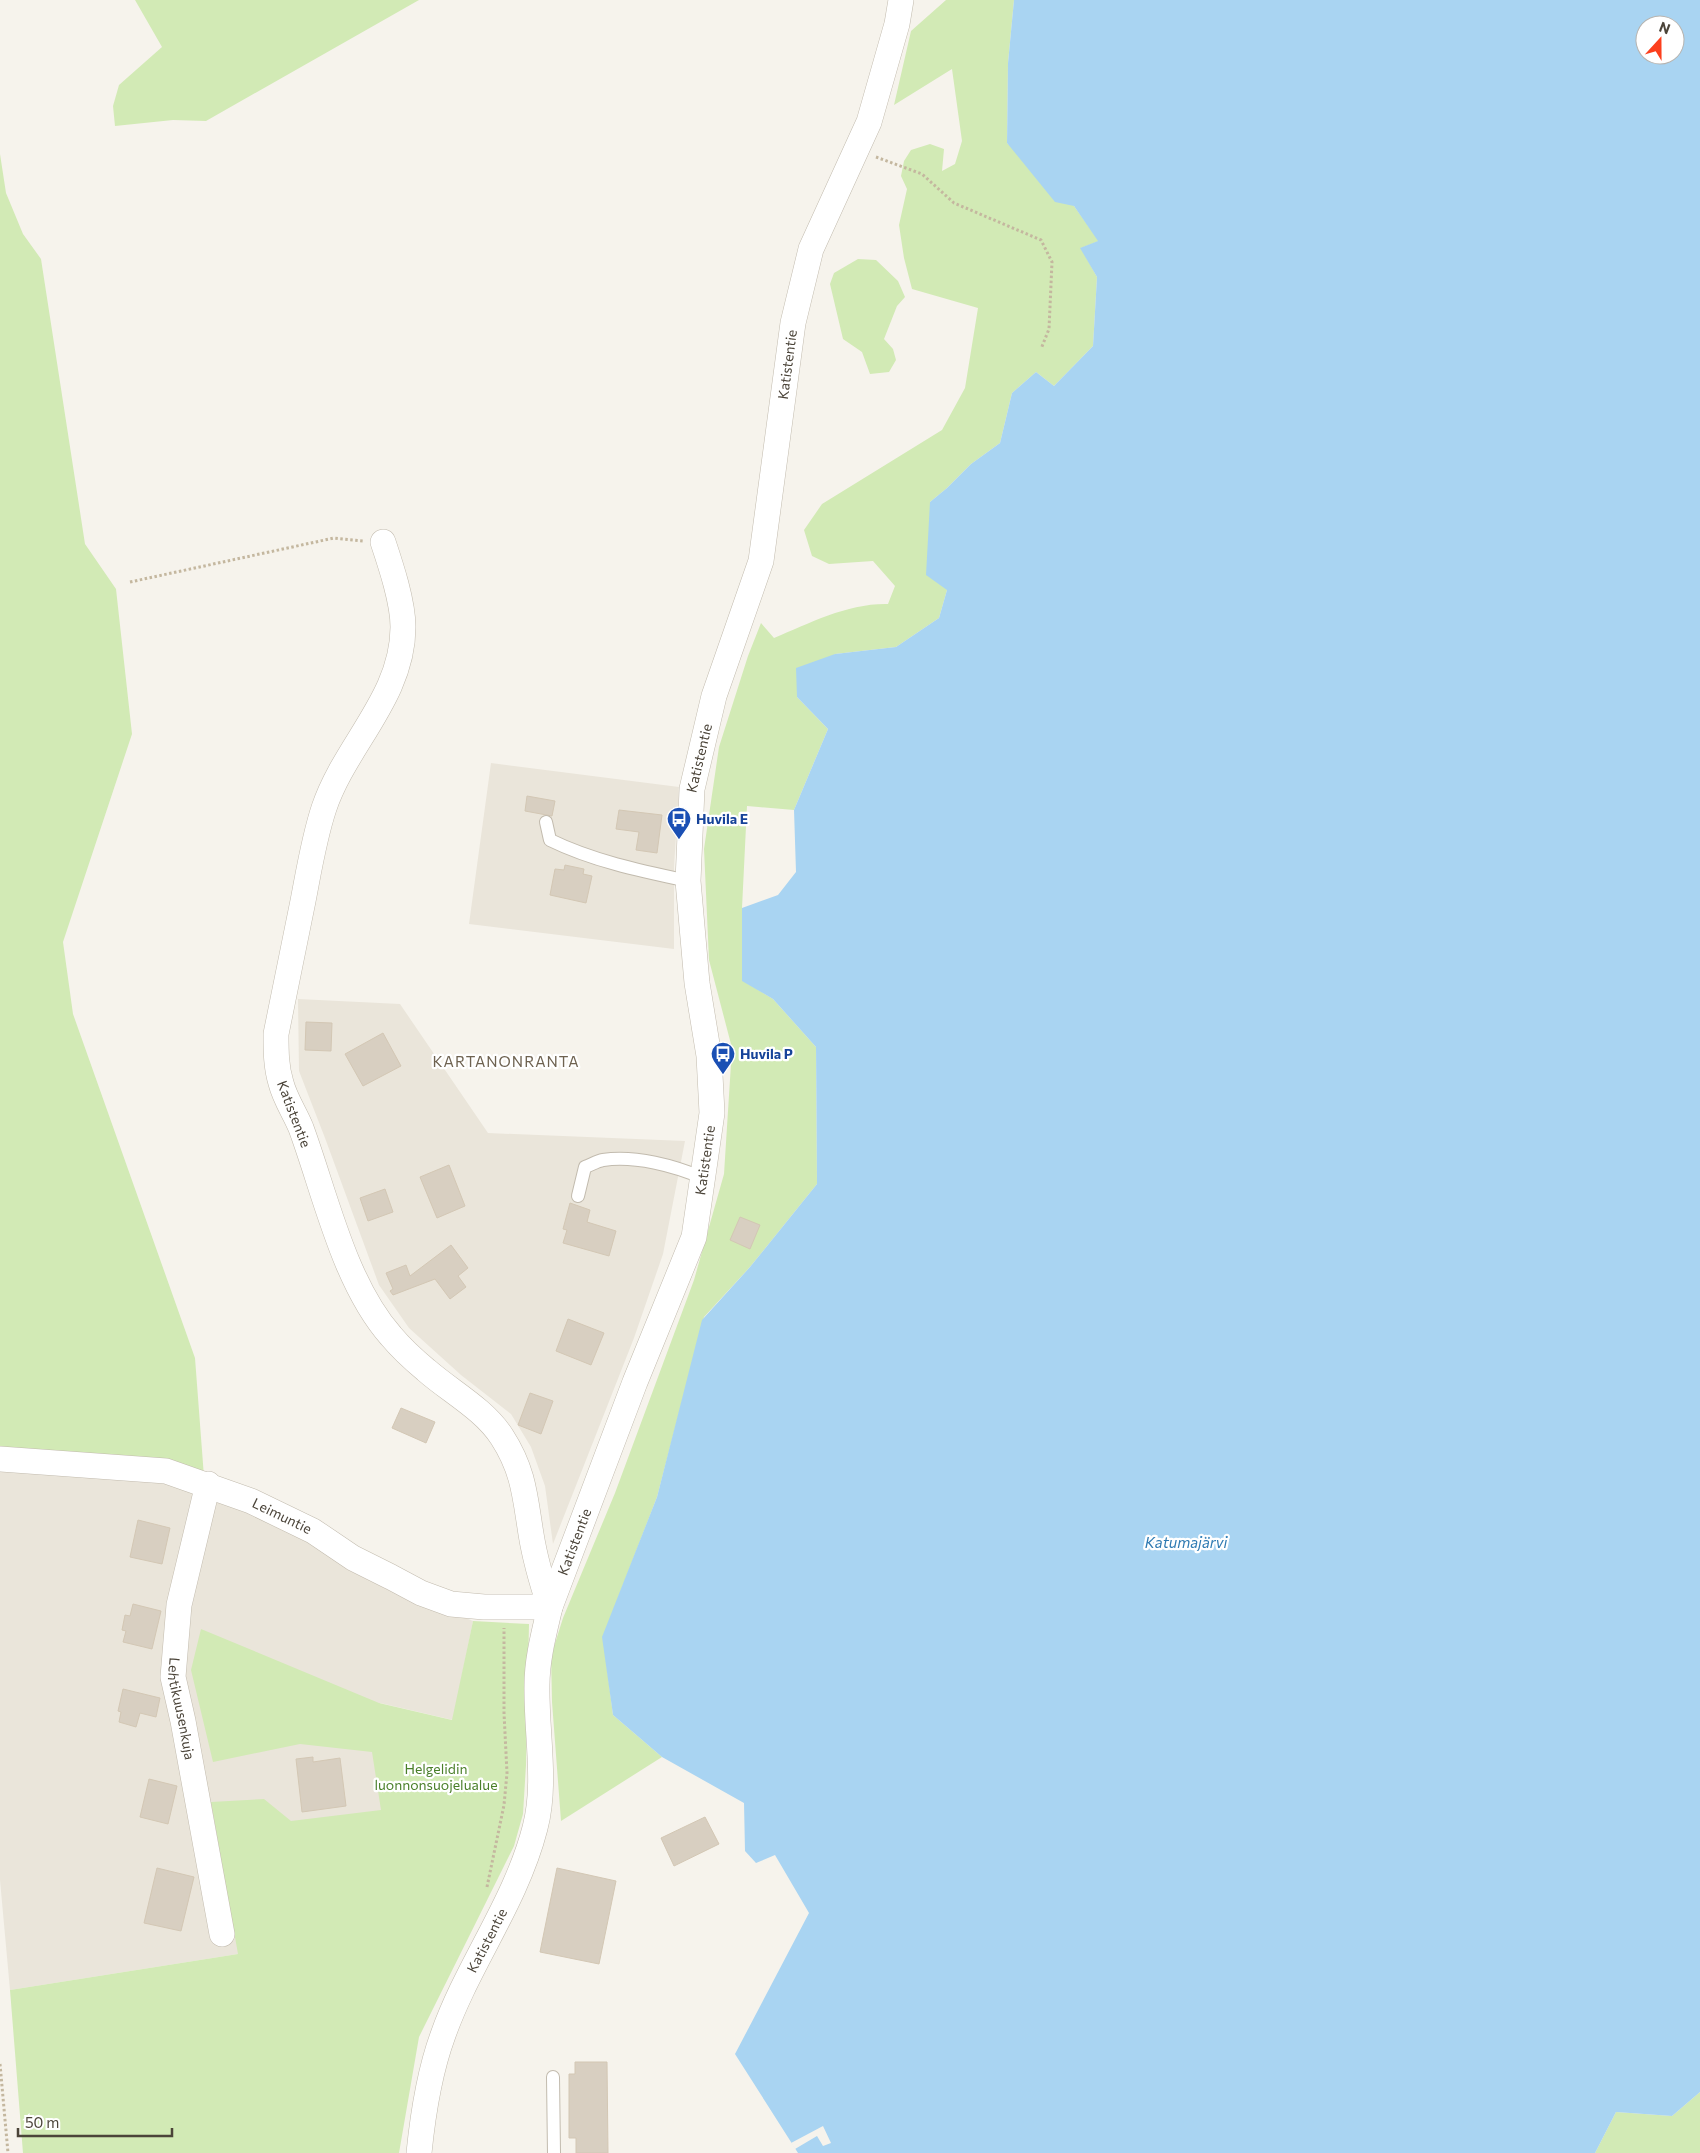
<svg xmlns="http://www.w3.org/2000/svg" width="1700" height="2153" viewBox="0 0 1700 2153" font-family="Commissioner,sans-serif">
<rect width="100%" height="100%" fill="#f6f3ec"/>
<g fill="#eae5da">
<polygon points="491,763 679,787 674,867 674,949 469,924"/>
<polygon points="298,999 400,1004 488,1133 685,1141 663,1254 634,1338 553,1544 545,1486 531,1447 511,1414 461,1375 409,1328 379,1285 325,1138 299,1071"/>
<polygon points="0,1469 163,1479 307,1537 365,1576 473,1621 453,1720 380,1703 394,1826 238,1954 10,1990 0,1880"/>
</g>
<g fill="#d2eab5">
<polygon points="135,0 419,0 206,121 173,120 115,126 113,106 119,85 162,47"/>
<path d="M946 0H1014L1008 63 1007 143 1074 206 1099 241 1081 248 1097 277 1093 346 1054 386 1036 372 1012 393 1000 443 971 464 947 488 930 502 947 590 939 618 896 647 835 654 797 697 828 729 794 810 747 806 742 908V980L773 999 816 1047 817 1184 750 1267 704 1317 657 1497 603 1637 613 1715 662 1757 561 1821 552 1702 551 1656 563 1618 615 1493 694 1280 724 1174 732 1048 709 960 704 849 719 747 748 656 761 623 774 638C810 623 848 603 888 604L895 586 873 561 829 564 812 556 804 530 822 504 942 430 965 388 978 308 912 289 904 258 899 225 907 189 901 176 904 161 911 150 930 144 944 149 942 171 955 164 962 141 952 69 894 105 911 31Z"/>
<polygon points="0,154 6,193 23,234 41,259 85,544 116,589 132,734 63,942 73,1014 195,1358 204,1477 0,1454"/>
<polygon points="858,259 876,260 898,281 905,297 897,306 884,339 893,349 896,360 889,372 870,374 862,352 843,339 830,284 834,273"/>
<polygon points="473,1621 529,1624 526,1765 523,1814 514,1846 419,2037 399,2153 23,2153 10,1990 238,1954 211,1802 264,1799 291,1821 381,1810 372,1752 300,1744 213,1762 191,1670 201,1629 379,1703 452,1720"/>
<polygon points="1700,2092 1700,2153 1595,2153 1616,2112 1672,2116"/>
</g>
<path fill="#a9d4f2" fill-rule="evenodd" d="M1014 0H1700V2092L1672 2116 1616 2112 1595 2153H798L735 2054 809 1913 775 1855 756 1863 745 1851 744 1803 662 1757 613 1715 602 1637 657 1497 702 1320 750 1267 817 1184 816 1047 773 999 742 981V908L778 895 796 872 794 810 828 729 797 697 796 668 835 654 896 647 939 618 947 590 926 575 930 502 947 488 971 464 1000 443 1012 393 1036 372 1054 386 1093 346 1097 277 1080 248 1098 241 1074 206 1055 202 1007 143 1008 63ZM1645 25H1675V55H1645Z"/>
<polygon fill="#f6f3ec" points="823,2126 831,2143 823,2146 817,2136 795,2149 791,2143"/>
<g fill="#d8cfc1" stroke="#d3c7b4">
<polygon points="527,796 555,801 552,816 525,811"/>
<polygon points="619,810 662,815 657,853 636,850 639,832 616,829"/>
<polygon points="565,865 584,869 583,874 592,876 586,903 550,895 555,869 564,870"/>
<polygon points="306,1022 332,1023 331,1051 305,1050"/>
<polygon points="383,1033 401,1066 363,1086 345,1054"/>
<polygon points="449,1165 465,1206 437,1218 420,1177"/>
<polygon points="385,1189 393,1212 368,1221 360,1198"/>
<polygon points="570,1203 590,1210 587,1222 616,1231 609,1256 563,1243 567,1230 563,1229"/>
<polygon points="740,1217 760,1225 750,1249 730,1240"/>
<polygon points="451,1245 468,1268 458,1276 466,1287 450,1299 435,1279 393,1295 390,1291 393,1289 386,1273 406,1265 410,1276"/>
<polygon points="568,1319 604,1333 591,1365 556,1351"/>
<polygon points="530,1393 553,1401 541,1434 518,1425"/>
<polygon points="401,1408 435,1422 426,1443 392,1428"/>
<polygon points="138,1520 170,1528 162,1564 130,1557"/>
<polygon points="133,1604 161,1611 152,1649 123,1642 126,1631 122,1630 125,1615 130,1616"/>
<polygon points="123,1689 160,1698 156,1717 140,1713 136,1727 119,1722 121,1712 118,1711"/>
<polygon points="313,1757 313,1762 340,1758 346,1806 302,1812 296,1759"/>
<polygon points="149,1779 177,1786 168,1824 140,1817"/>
<polygon points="705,1817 719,1844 674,1866 661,1838"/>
<polygon points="157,1868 194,1877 181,1931 144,1923"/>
<polygon points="557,1868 616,1881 599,1964 540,1952"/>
<polygon points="575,2062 607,2062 608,2153 576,2153 576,2138 569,2138 569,2074 575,2074"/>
</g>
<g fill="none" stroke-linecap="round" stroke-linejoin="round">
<defs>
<g id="service">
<path d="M546 822 550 840C593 861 641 871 688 881"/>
<path d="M578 1196 585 1167C591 1165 597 1161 603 1160 635 1155 675 1166 703 1178"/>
<polyline points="553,2077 554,2153"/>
</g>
<g id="minor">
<path id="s1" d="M0 1459 166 1471 251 1501 313 1531 353 1558 391 1577 421 1593 451 1604 484 1607H550C542 1583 535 1559 531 1534 525 1497 524 1471 502 1437 484 1409 451 1392 426 1370 414 1360 401 1348 391 1336 344 1283 325 1193 301 1128 295 1113 285 1099 281 1083 276 1067 276 1051 276 1034 285 990 294 945 303 901 309 870 314 838 324 808 345 745 403 697 403 627 403 602 391 566 383 542"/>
<path id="s2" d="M208 1484 179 1605 173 1677 183 1721 222 1934"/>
<path id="s3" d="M419 2153C423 2113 429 2073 443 2035 468 1964 516 1902 535 1828 547 1783 536 1732 537 1685 537 1659 544 1633 550 1607L635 1382 694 1237 712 1113 709 1056 697 983 688 881 692 789 714 696 761 561 793 323 811 249 869 122 897 24 901 0"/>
</g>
</defs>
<use href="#service" stroke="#c2bbae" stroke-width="14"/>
<use href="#minor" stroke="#c2bbae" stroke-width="26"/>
<g stroke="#c4b79f" stroke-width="3" stroke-dasharray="2.5 2.5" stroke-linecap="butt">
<polyline points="876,157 922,174 954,203 1041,240 1052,262 1049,329 1041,349"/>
<polyline points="130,582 334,538 363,541"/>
<polyline points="487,1887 504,1805 507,1773 504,1713 504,1628"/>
<polyline points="0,2064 8,2153"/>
</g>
<use href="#service" stroke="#fff" stroke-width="12"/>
<use href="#minor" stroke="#fff" stroke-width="25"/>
</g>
<defs>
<symbol id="bus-pin" viewBox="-11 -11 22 30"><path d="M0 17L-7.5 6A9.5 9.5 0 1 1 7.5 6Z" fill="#1a4fb4" stroke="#fff"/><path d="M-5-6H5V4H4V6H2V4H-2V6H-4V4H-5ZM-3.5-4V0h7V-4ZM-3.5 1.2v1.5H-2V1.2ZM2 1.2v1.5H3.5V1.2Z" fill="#fff"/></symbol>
</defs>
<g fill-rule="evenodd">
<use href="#bus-pin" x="665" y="805" width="28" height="38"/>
<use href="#bus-pin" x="709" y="1040" width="28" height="38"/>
</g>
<g text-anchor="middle" stroke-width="4.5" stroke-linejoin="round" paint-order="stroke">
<g font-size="14" fill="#4b4439" stroke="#fff">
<text dy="5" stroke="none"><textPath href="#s3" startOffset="1855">Katistentie</textPath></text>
<text dy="5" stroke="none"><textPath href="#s3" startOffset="1450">Katistentie</textPath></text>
<text transform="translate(294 1114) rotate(69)" y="5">Katistentie</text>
<text dy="5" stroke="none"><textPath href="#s3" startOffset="1045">Katistentie</textPath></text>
<text dy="5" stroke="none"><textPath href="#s1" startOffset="291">Leimuntie</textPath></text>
<text dy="5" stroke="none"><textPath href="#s3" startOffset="640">Katistentie</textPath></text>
<text dy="5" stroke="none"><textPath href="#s2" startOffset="229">Lehtikuusenkuja</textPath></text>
<text dy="5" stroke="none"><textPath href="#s3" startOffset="225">Katistentie</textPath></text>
</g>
<g font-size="14" font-weight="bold" fill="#164399" stroke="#fff" text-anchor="start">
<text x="696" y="824">Huvila E</text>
<text x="740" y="1059">Huvila P</text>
</g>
<g font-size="14" fill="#4a7f2a" stroke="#fff">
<text x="436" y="1774">Helgelidin<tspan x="436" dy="16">luonnonsuojelualue</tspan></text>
</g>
<g font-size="15" letter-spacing="1" fill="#6e6250" stroke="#fff">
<text x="506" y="1067">KARTANONRANTA</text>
</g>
<g font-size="15" font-style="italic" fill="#2e7ab2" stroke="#fff">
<text x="1186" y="1548">Katumajärvi</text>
</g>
</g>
<g transform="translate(1660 40) rotate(21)"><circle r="24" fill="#ffffff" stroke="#b7b4b0"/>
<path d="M0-4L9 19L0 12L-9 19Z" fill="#fc3f1d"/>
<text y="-8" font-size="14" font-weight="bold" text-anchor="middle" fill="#4b4439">N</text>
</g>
<path d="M18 2128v8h154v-8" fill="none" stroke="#4b4439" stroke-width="2.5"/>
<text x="25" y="2128" font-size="15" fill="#4b4439" stroke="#ffffff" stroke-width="4" paint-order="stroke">50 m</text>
</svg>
